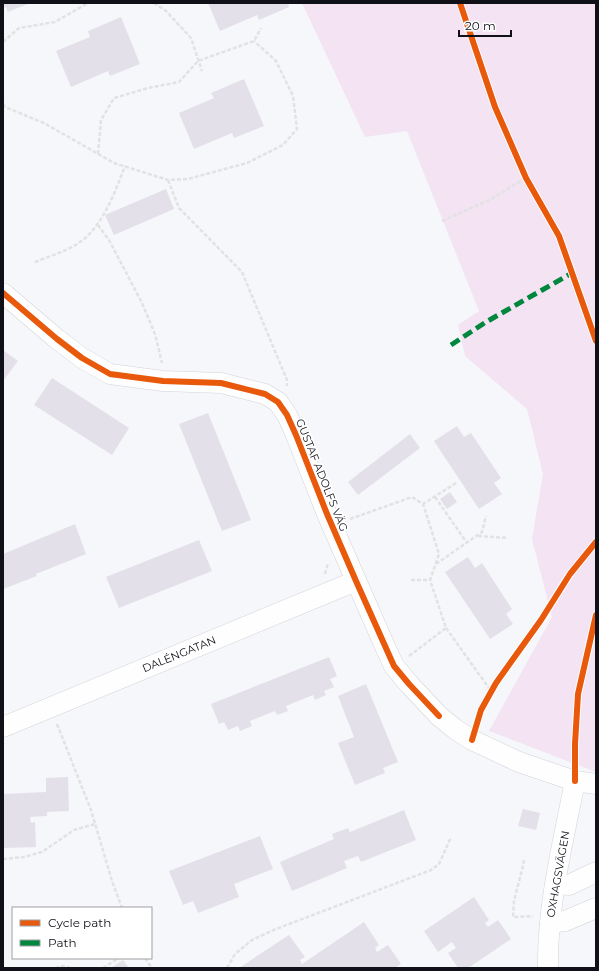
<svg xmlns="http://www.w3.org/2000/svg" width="599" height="971" viewBox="0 0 599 971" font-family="Montserrat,sans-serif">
<rect width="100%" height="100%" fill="#f6f7fa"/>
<polygon fill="#f3e3f3" points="302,3 596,3 596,772 489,731 552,617 532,539 543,474 527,409 465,356 458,325 479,311 407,131 365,137"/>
<g fill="#e3e0ea">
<polygon points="3,3 30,3 8,12 6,7 3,8"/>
<polygon points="208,3 288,3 289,7 259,20 257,15 220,31"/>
<polygon points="121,17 140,64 110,76 108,71 71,87 56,51 90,37 88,31"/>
<polygon points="244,79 264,126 234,138 232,133 194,149 179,113 214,98 211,93"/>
<polygon points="166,189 174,209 114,235 105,215"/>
<polygon points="3,350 18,361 3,381"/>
<polygon points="52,378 129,428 112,455 34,405"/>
<polygon points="208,413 251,520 222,531 179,424"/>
<polygon points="457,426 464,437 471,433 501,478 494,483 502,494 479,509 434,441"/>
<polygon points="410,434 420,448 358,495 348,482"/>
<polygon points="450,492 457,502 447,509 440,499"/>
<polygon points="75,524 86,554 36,574 37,576 3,589 3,554"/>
<polygon points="199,540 212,571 119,608 106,577"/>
<polygon points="468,557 475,568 482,563 512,609 506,614 513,624 490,639 445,572"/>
<polygon points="329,657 337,676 330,679 334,687 324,691 326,695 315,700 313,695 286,706 288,711 277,715 275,711 250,721 252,726 240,731 238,726 228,730 224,722 219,724 211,704"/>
<polygon points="366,684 398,762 383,768 385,773 355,785 338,743 354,737 338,696"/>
<polygon points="68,777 69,811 47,812 47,816 30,817 31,823 35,822 36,847 3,848 3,794 46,792 46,778"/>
<polygon points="523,809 540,813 536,830 518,826"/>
<polygon points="404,810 416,840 361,862 358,856 344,861 347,868 292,891 280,862 334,839 332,834 348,828 350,832"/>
<polygon points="260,836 273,869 234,884 239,897 198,913 193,901 183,905 169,871"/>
<polygon points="474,897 489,920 485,923 488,927 498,920 511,939 468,968 458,968 448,953 456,948 452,942 438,952 424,931"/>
<polygon points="364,922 379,945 375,948 377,952 388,945 401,964 395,968 343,968 342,967 340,968 239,968 289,935 305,957 300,960 302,964"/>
<polygon points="123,960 129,968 111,968"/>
</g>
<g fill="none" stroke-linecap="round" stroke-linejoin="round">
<defs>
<g id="minor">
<polyline points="3,293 57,339 82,358 110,374 163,381 221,383 265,394 278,402 287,415 296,435 327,514 383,642 394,666 409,684 439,716 455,729 472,740 519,762 575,781 596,784"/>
<polyline points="3,727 356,581"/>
<polyline points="556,884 569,885 596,872"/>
<polyline points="550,923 565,921 596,908"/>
<path d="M548 968C547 905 563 843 575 781"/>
</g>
</defs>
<use href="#minor" stroke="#d2d3d9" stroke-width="21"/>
<g stroke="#e2e2e2" stroke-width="2.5" stroke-dasharray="4 2" stroke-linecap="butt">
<polyline points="154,3 166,11 191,38 202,71"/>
<polyline points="3,42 19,28 55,22 88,3"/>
<polyline points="3,104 5,107 44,123 114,163 168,180 188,179 247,163 283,145 297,129 293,96 276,61 254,41"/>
<polyline points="98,154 101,120 114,98 148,88 179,82 198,61 254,41 261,28"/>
<polyline points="168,180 179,208 242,272 287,380 287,386"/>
<polyline points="442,221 491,199 526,178"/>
<polyline points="98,225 109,240 142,303 155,334 162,363"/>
<path d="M35 262C48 257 66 251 77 244 102 229 115 192 125 166"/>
<polyline points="435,497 467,543"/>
<polyline points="350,519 412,497 423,504 456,483"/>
<polyline points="478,536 508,538"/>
<polyline points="436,564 482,532 486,516"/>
<polyline points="325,574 328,563"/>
<polyline points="411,580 430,580 439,554 423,504"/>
<polyline points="446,628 491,691"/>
<polyline points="409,656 446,628 430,580"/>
<polyline points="57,724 91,810 112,881 122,908"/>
<polyline points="3,859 24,857 42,852 74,830 95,824"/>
<polyline points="523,860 524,862 514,901 513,917 533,916"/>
<polyline points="145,958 152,968"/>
<polyline points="3,967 3,968"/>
<polyline points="55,968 63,966 71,968"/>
<polyline points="103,968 119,958"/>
<polyline points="227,968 235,954 252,940 276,929 431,870 439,864 451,837"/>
</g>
<use href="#minor" stroke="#fefefe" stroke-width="20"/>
<polyline stroke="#00873e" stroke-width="5" stroke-dasharray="10 5" stroke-linecap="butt" points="451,345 486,322 572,273"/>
<defs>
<g id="cycleway">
<polyline points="460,3 495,107 526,178 559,236 596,341"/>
<polyline points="3,293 57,339 82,358 110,374 163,381 221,383 265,394 278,402 287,415 296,435 327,514 356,581 394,666 409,684 439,716"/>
<polyline points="472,740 481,710 496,683 541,620 570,574 596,542"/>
<polyline points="575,781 575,744 578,694 596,615"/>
</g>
</defs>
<use href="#cycleway" stroke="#fff" stroke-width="8"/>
<use href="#cycleway" stroke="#e8590c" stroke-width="6"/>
</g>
<g text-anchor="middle" stroke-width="3.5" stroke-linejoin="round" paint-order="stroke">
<g font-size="11" fill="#101019" stroke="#fff">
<text transform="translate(322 475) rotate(68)" y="4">GUSTAF ADOLFS VÄG</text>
<text transform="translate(179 654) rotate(-22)" y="4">DALÉNGATAN</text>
<text transform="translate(558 874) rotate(-80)" y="4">OXHAGSVÄGEN</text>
</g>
</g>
<rect width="599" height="971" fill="none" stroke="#101019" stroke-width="8"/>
<rect x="12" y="907" width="140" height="52" fill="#ffffff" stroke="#9f9fa3"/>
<rect x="20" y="920" width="20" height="6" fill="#e8590c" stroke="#9f9fa3"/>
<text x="48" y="927" font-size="12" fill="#101019">Cycle path</text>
<rect x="20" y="940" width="20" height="6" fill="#00873e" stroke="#9f9fa3"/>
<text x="48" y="947" font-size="12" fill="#101019">Path</text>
<path d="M459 30v6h52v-6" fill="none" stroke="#101019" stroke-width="2"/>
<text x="465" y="30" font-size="12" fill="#101019" stroke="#ffffff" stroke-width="3" paint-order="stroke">20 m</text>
</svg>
